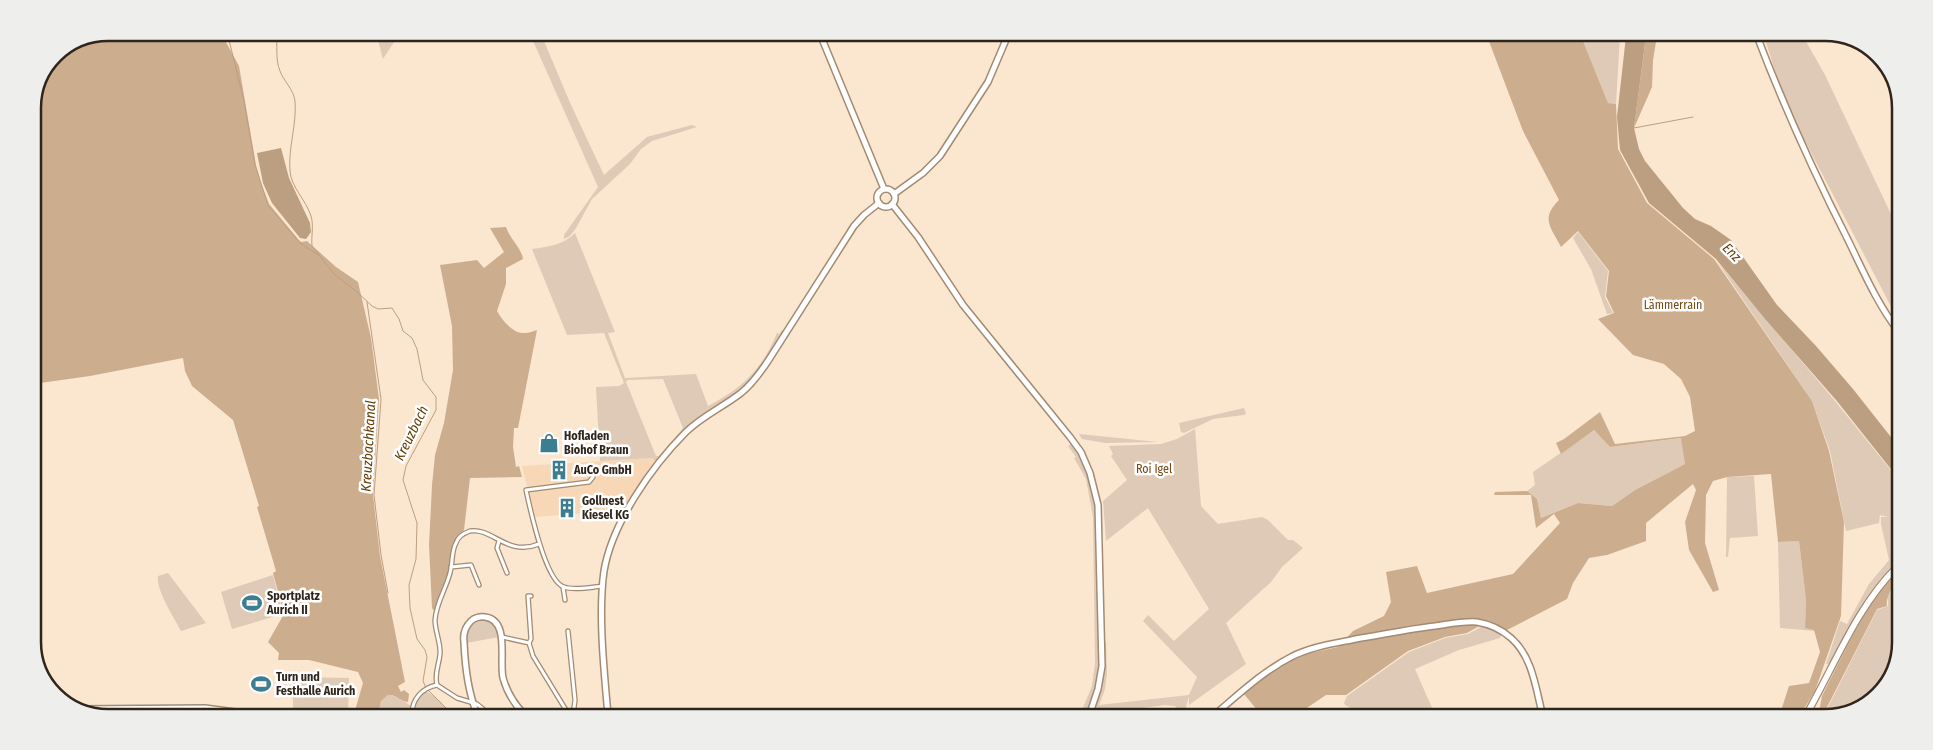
<svg xmlns="http://www.w3.org/2000/svg" width="1933" height="750" viewBox="0 0 1933 750" font-family="'Fira Sans Condensed',sans-serif">
<rect width="100%" height="100%" fill="#fbe6d0"/>
<polygon fill="#f7d7b6" points="653,458 656,463 623,510 535,517 522,466"/>
<g fill="#decab7" fill-rule="evenodd">
<polygon points="376,33 404,33 394,42 383,59"/>
<polygon points="530,34 541,34 571,105 604,175 647,137 692,125 697,127 652,141 641,149 630,164 592,199 576,228 570,236 564,239 564,235 598,187"/>
<polygon points="1581,36 1620,36 1616,104 1608,103"/>
<polygon points="1764,36 1803,36 1825,75 1899,231 1899,322 1790,112 1775,71"/>
<polygon points="1578,232 1608,271 1605,297 1613,313 1607,314 1591,269 1573,238"/>
<path d="M575 233 615 332 608 333 625 378 696 374 708 406C743 388 762 369 777 333L779 334 782 330 784 331 762 367 742 391 705 414 656 463 653 458 600 461 596 387 619 386 624 383 604 333 567 335 532 249C547 247 564 245 575 233ZM663 379 683 428 659 456H656L626 382 628 380Z"/>
<polygon points="1716,260 1835,401 1898,479 1897,563 1877,585 1832,664 1826,664 1840,621 1847,624 1869,584 1889,560 1881,524 1881,517 1888,517 1880,515 1879,523 1846,531 1830,451 1812,401"/>
<polygon points="1244,408 1246,414 1243,415 1213,419 1184,433 1181,432 1179,423"/>
<polygon points="1195,429 1201,506 1218,524 1262,517 1268,520 1288,540 1293,540 1303,548 1282,567 1271,582 1226,623 1246,664 1189,705 1189,697 1186,706 1187,716 1182,716 1175,706 1165,705 1098,714 1098,712 1092,711 1101,688 1104,642 1106,642 1107,674 1105,689 1099,705 1189,695 1197,677 1143,621 1148,615 1174,641 1209,609 1148,508 1106,541 1103,501 1127,480 1111,456 1113,454 1109,446 1161,444 1177,439"/>
<polygon points="1594,430 1610,447 1682,438 1685,464 1635,490 1612,506 1578,503 1541,518 1537,499 1527,491 1535,485 1533,472"/>
<polygon points="1079,434 1158,442 1105,443 1082,439"/>
<polygon points="1071,444 1081,458 1089,475 1096,505 1100,664 1099,678 1086,716 1078,716 1080,715 1092,686 1095,663 1093,517 1086,479 1074,458 1076,457 1068,446"/>
<polygon points="1754,476 1758,536 1730,538 1728,557 1726,557 1727,477"/>
<polygon points="1799,541 1806,600 1805,627 1815,629 1815,631 1780,628 1778,542"/>
<path d="M168 573 206 623 181 631C174 617 156 591 158 576Z"/>
<polygon points="273,575 283,614 232,629 221,592"/>
<polygon points="1897,581 1896,667 1871,702 1823,717 1877,610 1888,606 1888,597"/>
<path d="M484 619 495 624 499 637 466 643C465 630 471 621 484 619Z"/>
<polygon points="1483,626 1503,634 1500,638 1459,650 1415,669 1436,717 1357,716 1360,713 1345,705 1344,703 1347,696 1409,652 1445,638 1468,634"/>
<polygon points="293,677 349,678 348,714 293,713"/>
<path d="M425 691C435 695 445 704 448 714H414C415 704 417 699 425 691Z"/>
<path d="M388 695C396 695 405 702 411 706V714H382L379 710 381 701Z"/>
</g>
<g fill="#ccae8f">
<path d="M108 33H221L239 66 256 165 261 183 269 204 298 239 301 242 307 241 336 267 358 282 371 338 379 399 373 495 380 556 405 682 398 686 401 692 404 690 409 694 408 702C400 701 396 694 388 695L381 701 379 710 382 714H354L363 683 358 672 309 660H278L279 653 268 642 284 614 273 573 276 571 257 507 259 506 233 420 192 386 185 371 183 358 90 376 33 384V103L55 54Z"/>
<path d="M1487 36H1581L1608 103 1616 104 1618 149 1647 203 1714 259 1812 401 1829 451 1844 522 1841 616 1815 691 1799 717H1779L1789 686 1809 683 1820 652 1814 630 1805 628 1806 600 1799 541 1778 542 1771 474 1727 477 1713 481 1706 495 1705 543 1719 590 1713 592 1689 550 1685 522 1696 490 1693 484 1646 523V541L1607 555 1589 558 1573 583 1567 599 1507 630 1488 621 1467 633 1445 637 1408 651 1346 695H1326L1295 716H1262L1244 694 1258 680 1292 660 1305 654 1338 647 1353 631 1384 616 1391 602 1386 572 1417 566 1427 593 1513 574 1560 523 1554 514 1536 528 1531 495H1494L1495 492 1527 491 1537 499 1541 518 1578 503 1612 506 1635 490 1685 464 1681 438 1610 447 1594 430 1561 454 1556 443 1564 439 1600 412 1615 444 1685 436 1695 431 1690 397 1681 379 1664 364 1633 355 1598 319 1614 313 1606 296 1609 271 1578 231 1561 247C1551 227 1540 219 1559 200L1523 131Z"/>
<polygon points="1646,36 1657,36 1653,60 1652,87 1634,128"/>
<path d="M506 227C510 239 522 249 523 259L506 268V284L497 311C502 320 513 334 525 333 529 333 533 331 537 330L518 428H514L513 447 516 467 519 466 522 477 470 478 464 530 453 544 449 570 434 611 432 608 429 545 432 485 435 455 444 423 453 370 452 326 440 265 477 260 484 268 504 252 490 228Z"/>
<path d="M1896 571C1900 583 1885 593 1887 606L1877 609 1822 717H1815L1820 707 1822 696C1844 653 1864 608 1896 571Z"/>
</g>
<g fill="#bc9f80">
<polygon points="1626,36 1646,36 1634,128 1639,149 1645,161 1683,208 1695,219 1711,226 1731,240 1777,305 1816,346 1853,389 1898,446 1898,478 1836,400 1766,320 1716,259 1649,203 1620,150 1617,117"/>
<polygon points="281,148 289,178 310,223 311,232 306,239 300,238 272,203 263,183 257,153"/>
</g>
<g fill="none" stroke-linecap="round" stroke-linejoin="round">
<g stroke="#bc9f80" stroke-width="1">
<path d="M276 33C278 46 275 59 280 71 284 82 293 88 295 101 297 124 288 148 290 171 291 187 306 200 311 216 314 226 311 236 312 246L334 274 357 292 372 306 378 309 392 308 399 319 403 331 412 338 417 349 423 380 436 397V410L406 466 403 480 417 523 416 559 409 585 410 608 417 639 425 650 427 657 423 681 426 688 447 709 448 714"/>
<polyline points="229,35 229,33"/>
<polyline points="229,40 244,101 255,165 268,205 300,243 320,256"/>
<polyline points="1634,128 1693,117"/>
<polyline points="367,302 381,399 374,495 381,555 388,593"/>
</g>
<defs>
<g id="street">
<path d="M594 468 593 477 589 482 526 490C530 508 545 581 564 587 574 591 592 587 603 586"/>
<polyline points="499,541 497,548 507,573"/>
<polyline points="451,567 471,565 479,585"/>
<polyline points="563,587 565,600"/>
<polyline points="568,631 575,700 574,708 570,715"/>
<polyline points="502,637 529,643 533,656 569,715"/>
<polyline points="529,643 531,639 528,596 531,596"/>
<path d="M437 685C434 673 439 666 440 654 441 643 435 632 435 620 436 603 446 589 450 573 453 563 451 552 456 543 458 537 464 533 470 531 492 527 507 557 539 544"/>
<path d="M412 714C412 699 422 688 437 685L457 698 477 704 489 714"/>
</g>
<g id="secondary">
<polyline points="820,34 884,189"/>
<path d="M1757 36C1784 107 1815 175 1849 242 1864 273 1878 305 1899 332"/>
<circle cx="886" cy="198" r="9"/>
<polyline points="894,194 923,173 940,156 988,82 1008,35"/>
<polyline points="892,204 918,237 963,305 1070,437 1081,452 1090,473 1098,505 1102,666 1098,689 1089,716"/>
<polyline points="77,709 205,708 250,714"/>
<path d="M477 714C468 692 465 667 464 642 463 635 465 627 471 621 474 618 480 616 485 617 510 620 499 660 503 678 507 692 514 704 524 714"/>
<path d="M608 715C604 671 598 613 604 571 612 523 652 466 686 432 702 416 723 407 741 393 752 384 760 373 768 361L854 226 864 215 879 203"/>
<path d="M1213 716C1238 695 1262 672 1291 657 1312 646 1338 643 1361 638 1386 634 1410 629 1435 626 1449 624 1463 621 1477 622 1489 624 1501 629 1511 638 1533 657 1536 690 1543 717"/>
</g>
<path id="primary" d="M1805 717C1833 669 1857 606 1897 567"/>
</defs>
<use href="#street" stroke="#a38a72" stroke-width="5.5"/>
<use href="#secondary" stroke="#a38a72" stroke-width="8"/>
<use href="#primary" stroke="#a38a72" stroke-width="8"/>
<use href="#street" stroke="#fff" stroke-width="3"/>
<use href="#secondary" stroke="#fff" stroke-width="5"/>
<use href="#primary" stroke="#fff" stroke-width="5.5"/>
</g>
<defs>
<symbol id="shop-bare" viewBox="-9 -9 18 18"><path d="M-5-2.5h2.3a2.7 3.5 0 0 1 5.4 0H5L5.5 6h-11ZM-1.5-2.5h3a1.5 2.3 0 0 0-3 0Z" fill="#3c7d90" stroke="#fff" stroke-width="2.5" paint-order="stroke"/></symbol>
<symbol id="building-bare" viewBox="-9 -9 18 18"><path d="M-4-6H4V6H1V3H-1V6H-4ZM-2.5-4.3h1.7v1.8h-1.7ZM.8-4.3h1.7v1.8H.8ZM-2.5-1h1.7V.8h-1.7ZM.8-1h1.7V.8H.8Z" fill="#3c7d90" stroke="#fff" stroke-width="2.5" paint-order="stroke"/></symbol>
<symbol id="stadium-bare" viewBox="-9 -9 18 18"><path d="M0-5a6.5 5 0 1 0 0 10a6.5 5 0 1 0 0-10ZM-3.5-1.8h7v3.6h-7Z" fill="#3c7d90" stroke="#fff" stroke-width="2.5" paint-order="stroke"/></symbol>
</defs>
<g fill-rule="evenodd">
<use href="#shop-bare" x="535" y="429" width="28" height="28"/>
<use href="#building-bare" x="545" y="456" width="28" height="28"/>
<use href="#building-bare" x="553" y="494" width="28" height="28"/>
<use href="#stadium-bare" x="238" y="589" width="28" height="28"/>
<use href="#stadium-bare" x="247" y="670" width="28" height="28"/>
</g>
<g text-anchor="middle" stroke-width="5" stroke-linejoin="round" paint-order="stroke">
<g font-size="12" fill="#734a18" stroke="#fff">
<text x="1673" y="309">Lämmerrain</text>
<text x="1154" y="473">Roi Igel</text>
</g>
<g font-size="12" font-weight="bold" fill="#2f251b" stroke="#fff" text-anchor="start">
<text x="564" y="440">Hofladen<tspan x="564" dy="14">Biohof Braun</tspan></text>
<text x="574" y="474">AuCo GmbH</text>
<text x="582" y="505">Gollnest<tspan x="582" dy="14">Kiesel KG</tspan></text>
<text x="267" y="600">Sportplatz<tspan x="267" dy="14">Aurich II</tspan></text>
<text x="276" y="681">Turn und<tspan x="276" dy="14">Festhalle Aurich</tspan></text>
</g>
<g font-size="14" font-style="italic" fill="#653d05" stroke="#fff">
<text transform="translate(1732 252) rotate(45)" y="5">Enz</text>
<text transform="translate(411 433) rotate(-64)" y="5">Kreuzbach</text>
<text transform="translate(368 446) rotate(-87)" y="5">Kreuzbachkanal</text>
</g>
</g>
<path d="M0 0H1933V750H0ZM108 41H1825A67 67 0 0 1 1892 108V642A67 67 0 0 1 1825 709H108A67 67 0 0 1 41 642V108A67 67 0 0 1 108 41Z" fill="#eeeeed" fill-rule="evenodd"/>
<path fill="none" stroke="#2f251b" stroke-width="2.5" d="M108 41H1825A67 67 0 0 1 1892 108V642A67 67 0 0 1 1825 709H108A67 67 0 0 1 41 642V108A67 67 0 0 1 108 41Z"/>
</svg>
